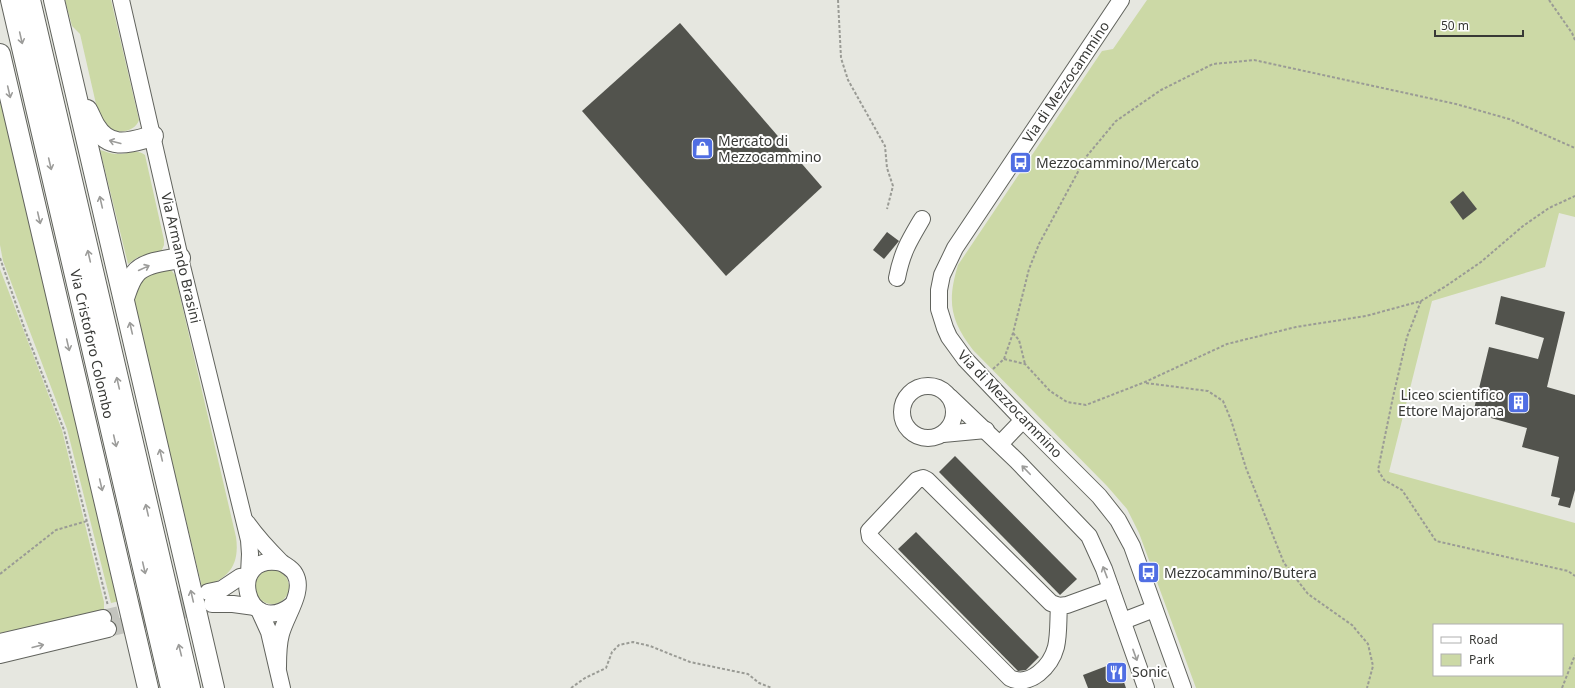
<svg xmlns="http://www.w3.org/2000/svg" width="1575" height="688" viewBox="0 0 1575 688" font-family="'Noto Sans',sans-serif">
<rect width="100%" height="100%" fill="#e6e7e0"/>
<g fill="#ccd9a6" fill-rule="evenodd">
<path d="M65 0H111L139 120C135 132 117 135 107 127 103 125 101 121 99 117L80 34 72 26Z"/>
<path d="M1147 0H1575V217L1559 213 1545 267 1432 301 1389 472 1575 523V688H1196L1139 533 1127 509 1107 486 973 350C950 320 947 301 958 265L1102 51 1113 49ZM1434 625H1562V675H1434Z"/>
<polygon points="0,88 120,601 111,603 67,429 3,261 0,245"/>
<path d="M100 150C105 151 111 154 116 154 127 155 136 148 145 155L164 240V245L161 252 138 257 128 264Z"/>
<path d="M165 267 171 270 175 275 236 537C240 566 228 579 202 587L132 295 135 282Z"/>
<polygon points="0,269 62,430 104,602 104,609 94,613 0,633"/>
<circle cx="272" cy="587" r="17"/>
</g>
<g fill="#52534d">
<polygon points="680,23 822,187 726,276 582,111"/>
<polygon points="1463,191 1477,209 1463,220 1450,202"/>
<polygon points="887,232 899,241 884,259 873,250"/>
<polygon points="1501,296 1565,312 1547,387 1575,395 1575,490 1570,508 1558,505 1560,498 1551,496 1559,457 1522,447 1527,428 1473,413 1489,347 1538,359 1544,338 1495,324"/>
<polygon points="955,456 1077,579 1060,595 939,472"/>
<polygon points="916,532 1039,657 1026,670 1018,671 898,549"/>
<polygon points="1117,662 1126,688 1088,688 1083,675"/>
</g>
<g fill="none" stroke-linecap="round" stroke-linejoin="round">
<g stroke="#c3c4be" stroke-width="16" stroke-dasharray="16 8" stroke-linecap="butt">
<polyline points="103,618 204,593"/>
<polyline points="108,629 207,605"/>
</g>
<defs>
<g id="minor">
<polyline points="121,0 180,258 249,540 250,554 249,574"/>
<polyline points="1121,0 955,248 942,275 939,290 939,309 945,328 949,337 965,359 1023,420 1099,496 1118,520 1132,546 1183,688"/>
<path d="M897 278C902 252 909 241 922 219"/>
<circle cx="928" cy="412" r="26"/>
<polyline points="950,397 1017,461 1089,536 1104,569 1146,688"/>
<polyline points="943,434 986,430"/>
<polyline points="1000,444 1023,420"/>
<path d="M247 523C257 537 269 550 281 562 286 566 292 568 295 574 305 591 286 615 281 634 278 645 278 656 278 667"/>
<path d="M282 563C225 551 245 641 292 605"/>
<polyline points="208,592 222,589 240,577 248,576"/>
<polyline points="212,604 233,604 255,607"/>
<path d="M1059 606C1058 620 1059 634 1056 647 1051 666 1030 688 1010 678L870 537 869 531 917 480 923 478 927 480 1051 603 1059 606 1067 605 1111 589"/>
<polyline points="259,610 269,632 282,688"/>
<polyline points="1123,621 1154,609"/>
<polyline points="0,642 103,618"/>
<polyline points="0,655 108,629"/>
</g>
<g id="major">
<polyline points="54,0 214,688"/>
<polyline points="0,54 148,688"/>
<path d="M87 110C90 115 92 121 95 126 110 151 131 142 153 136"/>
<path d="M124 298C127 290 129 281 135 274 144 262 166 261 180 258"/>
</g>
<g id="highway">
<polyline points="12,0 172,688"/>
<polyline points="29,0 189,688"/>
</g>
</defs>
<use href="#minor" stroke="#61635d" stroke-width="18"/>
<use href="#major" stroke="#61635d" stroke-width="22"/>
<use href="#highway" stroke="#61635d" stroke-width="24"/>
<g stroke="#9a9b95" stroke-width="2" stroke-dasharray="3 2" stroke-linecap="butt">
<polyline points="838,0 841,58 848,80 885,146 887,168 893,186 887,209"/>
<polyline points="1549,0 1572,33 1575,40"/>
<polyline points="0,258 25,330 64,430 108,606"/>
<polyline points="1421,301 1407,337 1393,397 1378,470 1384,480 1402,490 1436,541 1568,571 1575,576"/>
<polyline points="1013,333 1019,340 1025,364"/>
<polyline points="1004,359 1013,333 1029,269 1039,244 1086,157 1116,121 1161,90 1213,64 1254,60 1456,104 1509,119 1575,148"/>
<polyline points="993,369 1004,359 1025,364 1050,391 1067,402 1086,405 1145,382 1227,344 1296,327 1366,316 1421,301 1446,286 1481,262 1523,226 1549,208 1575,196"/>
<polyline points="1146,383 1208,391 1223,401 1231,420 1246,468 1284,563 1308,594 1352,625 1368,644 1373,666 1367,688"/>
<polyline points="0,574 56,530 87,521"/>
<polyline points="571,688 585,678 606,668 612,652 619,645 633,642 650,646 690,662 748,674 759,683 772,688"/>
<polyline points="1562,688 1575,655"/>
</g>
<use href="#minor" stroke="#fff" stroke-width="16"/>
<use href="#major" stroke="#fff" stroke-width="20"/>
<use href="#highway" stroke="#fff" stroke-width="22"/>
</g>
<defs><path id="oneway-shaft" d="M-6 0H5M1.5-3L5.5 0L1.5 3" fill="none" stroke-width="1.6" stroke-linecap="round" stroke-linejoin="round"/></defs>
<g stroke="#9c9c9a">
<use href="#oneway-shaft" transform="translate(21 38) rotate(77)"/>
<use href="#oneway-shaft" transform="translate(9 92) rotate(77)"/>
<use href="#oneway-shaft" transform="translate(115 142) rotate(-165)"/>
<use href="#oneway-shaft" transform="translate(50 164) rotate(77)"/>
<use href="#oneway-shaft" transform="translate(101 202) rotate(-103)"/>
<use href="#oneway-shaft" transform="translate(39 218) rotate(77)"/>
<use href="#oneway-shaft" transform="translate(89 256) rotate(-103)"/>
<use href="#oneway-shaft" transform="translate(144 268) rotate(-25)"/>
<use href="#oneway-shaft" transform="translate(131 328) rotate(-103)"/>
<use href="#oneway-shaft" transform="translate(68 345) rotate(77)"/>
<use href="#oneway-shaft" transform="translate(118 383) rotate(-103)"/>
<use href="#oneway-shaft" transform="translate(115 441) rotate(77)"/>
<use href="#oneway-shaft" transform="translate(161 455) rotate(-103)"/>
<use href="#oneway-shaft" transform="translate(1026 470) rotate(-134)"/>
<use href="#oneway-shaft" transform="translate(101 485) rotate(77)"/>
<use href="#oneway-shaft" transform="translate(147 510) rotate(-103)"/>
<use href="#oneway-shaft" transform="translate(144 568) rotate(77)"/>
<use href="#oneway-shaft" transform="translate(1105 572) rotate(-111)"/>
<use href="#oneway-shaft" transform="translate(192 596) rotate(-103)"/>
<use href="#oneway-shaft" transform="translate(38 646) rotate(-14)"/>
<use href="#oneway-shaft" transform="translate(180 650) rotate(-104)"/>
<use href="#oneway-shaft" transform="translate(1135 655) rotate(70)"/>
</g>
<defs>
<symbol id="shop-square" viewBox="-11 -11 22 22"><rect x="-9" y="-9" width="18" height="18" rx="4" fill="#506ee3" stroke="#fff"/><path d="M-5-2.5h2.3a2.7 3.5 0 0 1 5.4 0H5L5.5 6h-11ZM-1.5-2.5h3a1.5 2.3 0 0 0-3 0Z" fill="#fff"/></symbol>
<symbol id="bus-square" viewBox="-11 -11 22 22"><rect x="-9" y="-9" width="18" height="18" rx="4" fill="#506ee3" stroke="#fff"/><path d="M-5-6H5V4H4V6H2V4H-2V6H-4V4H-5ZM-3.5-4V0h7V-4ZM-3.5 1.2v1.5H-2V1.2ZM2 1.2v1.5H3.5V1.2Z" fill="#fff"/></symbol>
<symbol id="building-square" viewBox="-11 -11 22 22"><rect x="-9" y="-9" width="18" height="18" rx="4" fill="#506ee3" stroke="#fff"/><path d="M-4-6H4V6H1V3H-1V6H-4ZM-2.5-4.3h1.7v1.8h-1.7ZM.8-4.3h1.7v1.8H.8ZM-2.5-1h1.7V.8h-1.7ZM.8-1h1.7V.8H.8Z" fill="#fff"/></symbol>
<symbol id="restaurant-square" viewBox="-11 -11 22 22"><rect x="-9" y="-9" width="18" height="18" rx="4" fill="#506ee3" stroke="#fff"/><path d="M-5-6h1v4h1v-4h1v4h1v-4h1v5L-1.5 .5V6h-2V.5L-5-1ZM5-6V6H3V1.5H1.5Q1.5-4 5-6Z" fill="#fff"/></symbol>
</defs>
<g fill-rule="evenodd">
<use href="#shop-square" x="690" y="136" width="25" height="25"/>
<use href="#bus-square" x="1008" y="150" width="25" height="25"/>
<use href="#building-square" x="1506" y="390" width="25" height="25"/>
<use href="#bus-square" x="1136" y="560" width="25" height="25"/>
<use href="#restaurant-square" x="1104" y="660" width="25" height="25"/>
</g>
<g text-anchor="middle" stroke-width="4" stroke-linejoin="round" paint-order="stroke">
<g font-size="14" fill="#383936" stroke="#fff">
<text transform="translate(1066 82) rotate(-56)" y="5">Via di Mezzocammino</text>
<text transform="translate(181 258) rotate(77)" y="5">Via Armando Brasini</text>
<text transform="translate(92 344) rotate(77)" y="5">Via Cristoforo Colombo</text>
<text transform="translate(1010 404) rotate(46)" y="5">Via di Mezzocammino</text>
</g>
<g font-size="14" fill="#383936" stroke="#fff" text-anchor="start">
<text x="718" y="146">Mercato di<tspan x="718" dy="16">Mezzocammino</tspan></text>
<text x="1036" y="168">Mezzocammino/Mercato</text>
<text x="1504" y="400" text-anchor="end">Liceo scientifico<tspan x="1504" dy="16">Ettore Majorana</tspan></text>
<text x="1164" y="578">Mezzocammino/Butera</text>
<text x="1132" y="677">Sonic</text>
</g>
</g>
<rect x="1433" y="624" width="130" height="52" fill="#ffffff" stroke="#afb0af"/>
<rect x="1441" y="637" width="20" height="6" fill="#ffffff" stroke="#afb0af"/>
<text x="1469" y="644" font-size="12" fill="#383936">Road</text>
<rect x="1441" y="654" width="20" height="12" fill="#ccd9a6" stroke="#afb0af"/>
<text x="1469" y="664" font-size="12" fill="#383936">Park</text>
<path d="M1435 30v6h88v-6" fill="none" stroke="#383936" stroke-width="2"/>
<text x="1441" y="30" font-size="12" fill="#383936" stroke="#ffffff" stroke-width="3" paint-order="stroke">50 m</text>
</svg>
